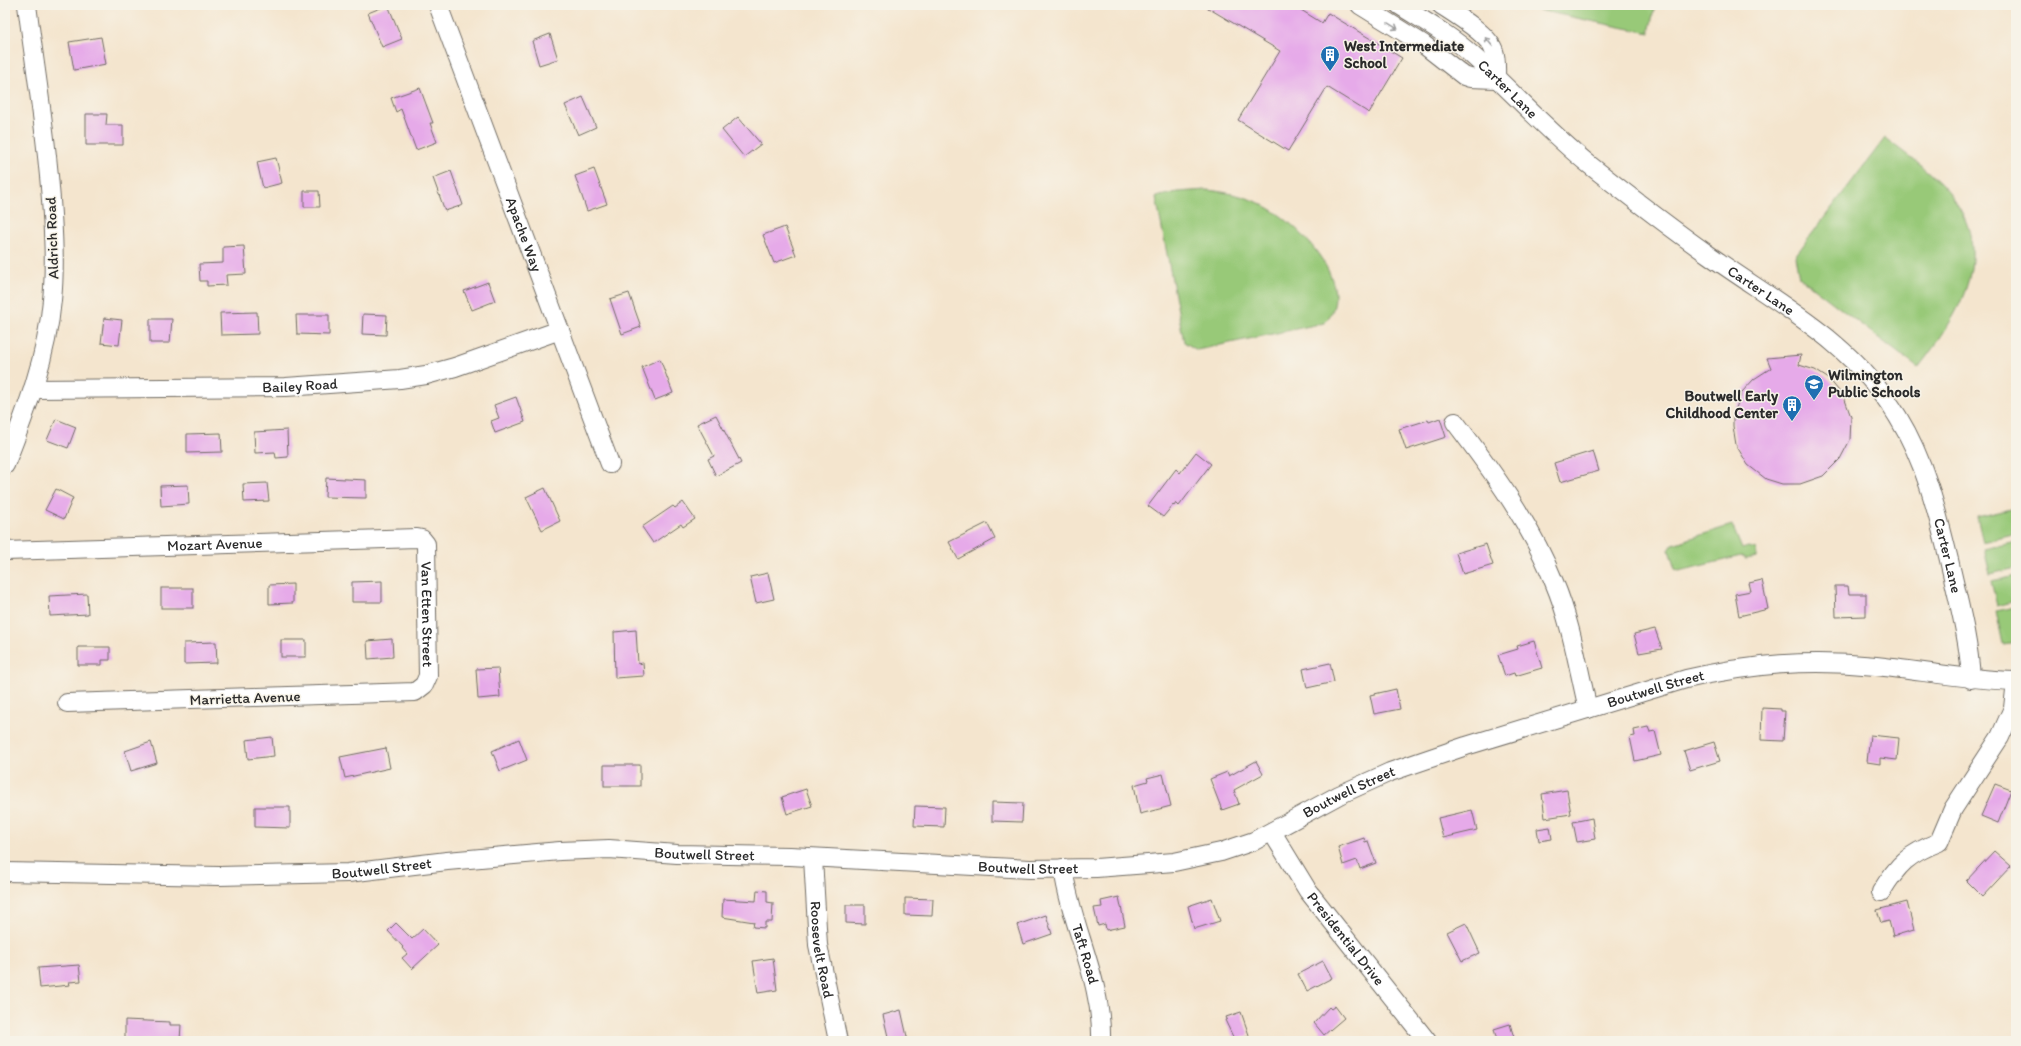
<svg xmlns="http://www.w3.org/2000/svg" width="2021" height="1046" viewBox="0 0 2021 1046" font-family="Itim,sans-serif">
<rect width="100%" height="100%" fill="#f7f3e8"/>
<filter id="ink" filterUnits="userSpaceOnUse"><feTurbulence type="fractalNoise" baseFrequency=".025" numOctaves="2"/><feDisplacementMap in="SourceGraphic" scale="8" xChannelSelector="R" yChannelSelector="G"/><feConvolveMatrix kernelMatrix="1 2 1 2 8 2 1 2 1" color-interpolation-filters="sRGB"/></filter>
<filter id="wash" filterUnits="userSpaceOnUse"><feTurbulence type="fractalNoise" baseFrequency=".012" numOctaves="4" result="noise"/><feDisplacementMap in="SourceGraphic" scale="16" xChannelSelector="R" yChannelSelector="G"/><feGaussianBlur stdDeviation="0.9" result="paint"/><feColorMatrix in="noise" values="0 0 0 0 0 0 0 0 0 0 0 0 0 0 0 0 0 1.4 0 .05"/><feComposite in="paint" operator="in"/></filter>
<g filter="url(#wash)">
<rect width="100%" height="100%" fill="#f4e5ce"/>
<g fill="#98c978" stroke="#627a52">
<polygon points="1539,5 1655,5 1649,33 1538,10"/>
<path d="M1885 138C1905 153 1924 167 1941 184 2002 248 1962 311 1918 368L1799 277 1795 256Z"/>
<path d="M1206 190C1227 192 1248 196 1267 207 1299 224 1360 287 1324 323L1197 350 1184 342 1156 197 1177 192Z"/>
<polygon points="2016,508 2016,534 1983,542 1977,517"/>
<polygon points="1732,525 1742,549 1748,547 1756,549 1757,557 1746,559 1741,556 1679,571 1675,569 1669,550 1673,544"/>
<polygon points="2016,542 2016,568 1990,574 1984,549"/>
<polygon points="2016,576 2016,601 1997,606 1991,581"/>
<polygon points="2016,607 2016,642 2003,644 1996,611"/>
</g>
<g id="blocks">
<g fill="#e6aae9">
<polygon points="388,5 402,39 382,47 368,13"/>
<polygon points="1203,5 1293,5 1322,23 1328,13 1402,58 1369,113 1327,87 1288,151 1238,120 1280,51"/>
<polygon points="550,34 558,59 539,65 532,41"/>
<polygon points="101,37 106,64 74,70 69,42"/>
<polygon points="420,88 433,123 430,123 437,142 416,150 401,109 396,112 391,98"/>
<polygon points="583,97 596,127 578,135 565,105"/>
<polygon points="86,114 107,114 106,125 123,125 123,145 86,145"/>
<polygon points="738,117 761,144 744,157 722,130"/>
<polygon points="276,158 282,183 263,188 257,162"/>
<polygon points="594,169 607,204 587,211 575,176"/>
<polygon points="451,171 463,205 445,211 433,178"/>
<polygon points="304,191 319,191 320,207 304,207"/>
<polygon points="785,227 796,255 774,263 763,235"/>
<polygon points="244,246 246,274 226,275 227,285 207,286 207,281 200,281 199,264 223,263 223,247"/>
<polygon points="488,282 495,301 472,310 464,291"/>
<polygon points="629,293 641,327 622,334 610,299"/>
<polygon points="257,312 258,334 221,335 220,313"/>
<polygon points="363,314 387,315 386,335 362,334"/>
<polygon points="296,315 329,315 329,335 297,334"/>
<polygon points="104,318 122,320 119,345 101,343"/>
<polygon points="150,319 172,319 170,343 150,343"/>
<polygon points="1801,355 1799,365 1815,370 1829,379 1844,397 1851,417 1850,440 1840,459 1823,476 1800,484 1782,484 1766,479 1748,465 1736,445 1733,426 1733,416 1742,392 1754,379 1771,368 1767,358"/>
<polygon points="660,359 673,393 655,400 642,367"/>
<polygon points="516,397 525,422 495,433 491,421 499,418 494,405"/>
<polygon points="716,415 741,463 716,476 708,459 714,456 697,424"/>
<polygon points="1440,418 1446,437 1406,450 1399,429 1428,420 1429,422"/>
<polygon points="56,419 76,427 68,448 47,440"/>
<polygon points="287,430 288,457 276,458 275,452 255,453 254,432"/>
<polygon points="221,433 222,452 187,453 187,434"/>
<polygon points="1593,451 1599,471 1560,482 1554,463"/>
<polygon points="1196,452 1211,464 1179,506 1176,503 1174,506 1173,505 1163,517 1148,506 1176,469 1180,473"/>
<polygon points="326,478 366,480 366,498 325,497"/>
<polygon points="267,483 269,501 244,502 243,484"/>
<polygon points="188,485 189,504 161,506 160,486"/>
<polygon points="545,488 560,521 542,530 526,497"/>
<polygon points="56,489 73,498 64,519 45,510"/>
<polygon points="683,502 695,519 683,527 681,524 653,543 642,527 673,506 675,508"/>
<polygon points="987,523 995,539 958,559 949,542"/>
<polygon points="1486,544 1493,565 1463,574 1456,553"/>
<polygon points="768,573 774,599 756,603 750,577"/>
<polygon points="1762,580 1768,609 1739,616 1735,594 1751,591 1749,583"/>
<polygon points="382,581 382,602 352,602 352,582"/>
<polygon points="293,584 293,603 269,604 269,585"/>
<polygon points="1835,586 1848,586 1849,594 1866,594 1866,616 1836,617"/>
<rect x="161" y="588" width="32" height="20"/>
<polygon points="87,594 88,614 50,616 49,596"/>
<polygon points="1655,629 1662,649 1639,653 1634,634"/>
<polygon points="636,630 638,664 643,663 644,676 615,678 614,632"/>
<polygon points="392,639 393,657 368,659 367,641"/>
<rect x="281" y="640" width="25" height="17"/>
<polygon points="1534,641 1542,668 1515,676 1514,673 1505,676 1498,655 1518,649 1517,646"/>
<polygon points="216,642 217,663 184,664 184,643"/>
<polygon points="78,647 110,647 110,660 102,660 102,665 78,665"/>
<polygon points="1330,663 1334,682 1307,688 1303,669"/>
<polygon points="498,668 500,697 478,699 476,669"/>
<polygon points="1396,689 1400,709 1374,714 1370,695"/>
<polygon points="1762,708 1781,709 1781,711 1785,711 1783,741 1761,740"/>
<polygon points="1648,727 1650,732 1655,731 1661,755 1635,761 1630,737 1635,736 1634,730"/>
<polygon points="1870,735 1899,738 1897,760 1880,758 1880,764 1867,762"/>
<polygon points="272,737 274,756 248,759 246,740"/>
<polygon points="519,739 527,760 500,771 492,751"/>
<polygon points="151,742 157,763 131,771 125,751"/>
<polygon points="1714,742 1720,761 1690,770 1684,751"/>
<polygon points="386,748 390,768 345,778 340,757"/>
<polygon points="1256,761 1263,774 1234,790 1239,804 1222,810 1210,779 1227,772 1229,776"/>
<rect x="604" y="765" width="36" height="21"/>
<polygon points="1163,774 1171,806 1140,814 1134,785 1148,781 1147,778"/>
<polygon points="1995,784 2011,790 1998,823 1981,816"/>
<polygon points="806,789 812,806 787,814 782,797"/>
<polygon points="1567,790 1571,814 1545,818 1542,794"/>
<polygon points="992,802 1023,803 1022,822 992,821"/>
<polygon points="915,806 945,807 944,827 914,826"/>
<polygon points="255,807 290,807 290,828 255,827"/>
<polygon points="1472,810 1477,830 1443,838 1438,818"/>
<polygon points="1592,818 1595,839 1577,842 1573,822"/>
<polygon points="1550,827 1552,839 1539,841 1537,829"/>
<polygon points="1364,838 1365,842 1368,841 1376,863 1360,869 1357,860 1343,865 1338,847"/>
<polygon points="1994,851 2011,866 1982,897 1966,881"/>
<polygon points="757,890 767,891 767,902 773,903 772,922 765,922 765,928 753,927 754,922 722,917 723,899 756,901"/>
<polygon points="1119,897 1125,926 1106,930 1105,924 1098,926 1094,908 1102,907 1101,901"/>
<polygon points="905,898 933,899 932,916 905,915"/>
<polygon points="1212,898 1220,921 1194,929 1188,906"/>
<polygon points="1907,902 1914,930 1893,936 1889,921 1881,923 1877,910"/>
<polygon points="846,905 865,905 865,924 846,923"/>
<polygon points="1046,915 1052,934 1023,944 1017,925"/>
<polygon points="396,923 412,939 423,929 438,945 412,969 402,958 407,954 402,948 403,947 388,931"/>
<polygon points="1466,923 1480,953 1462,961 1447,932"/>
<polygon points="773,958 777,990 758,993 753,961"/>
<polygon points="1323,961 1332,978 1307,991 1298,974"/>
<polygon points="79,965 81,981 69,982 70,985 40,988 38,968"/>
<polygon points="1335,1006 1344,1018 1324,1035 1314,1023 1329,1007 1331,1009"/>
<polygon points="901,1010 908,1041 889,1041 883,1015"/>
<polygon points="1241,1012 1249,1035 1235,1041 1225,1020 1227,1019 1226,1017"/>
<polygon points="125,1020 170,1022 170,1025 181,1025 180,1040 125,1041"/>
<polygon points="1510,1024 1515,1041 1497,1041 1494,1029"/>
</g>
</g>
</g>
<g filter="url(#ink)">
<use href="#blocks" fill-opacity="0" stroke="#716c64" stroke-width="1"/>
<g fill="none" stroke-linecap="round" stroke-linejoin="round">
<defs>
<g id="minor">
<path id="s1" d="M438 5 610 464"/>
<path d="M1360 5 1423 44 1464 76 1470 78 1496 79C1496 70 1497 60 1494 51 1490 35 1455 14 1441 5"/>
<path id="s2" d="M1399 5C1424 21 1450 35 1472 55 1512 91 1548 132 1591 166 1629 196 1669 227 1709 255 1779 305 1852 341 1898 417 1925 461 1937 511 1949 560 1958 600 1969 639 1971 679"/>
<path id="s3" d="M33 389 286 387 400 379 426 375 455 367 560 330"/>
<path d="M1455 422C1493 472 1531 524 1554 582 1571 622 1578 667 1588 709"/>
<path d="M5 465C26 412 47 357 52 300 55 272 54 244 52 215 48 145 36 75 27 5"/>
<path id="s4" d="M5 551 417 538 422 539 426 544 428 676 424 685 415 692 67 703"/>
<path id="s5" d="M1272 832 1308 891 1427 1041"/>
<path id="s6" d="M813 858 818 945 838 1041"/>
<path id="s7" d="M1063 868C1071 927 1103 981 1101 1041"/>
<path id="s8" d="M5 872 219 876 348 873 447 861 560 851 609 849 677 854 790 856 1030 869 1096 868 1174 862 1221 852 1254 841 1339 795 1390 772 1466 746 1686 679C1751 664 1809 659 1876 666 1923 671 1969 680 2016 681"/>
<path d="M1881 892C1898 864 1908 854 1939 842L1953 809 2000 737 2013 708 2016 681"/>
</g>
</defs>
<use href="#minor" stroke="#716c64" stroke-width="20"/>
<use href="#minor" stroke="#fff" stroke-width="18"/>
</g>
<defs><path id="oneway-shaft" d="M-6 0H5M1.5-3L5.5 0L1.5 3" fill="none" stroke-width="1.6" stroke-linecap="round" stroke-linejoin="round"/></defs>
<g stroke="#a0a0a0">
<use href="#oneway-shaft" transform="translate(1393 26) rotate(32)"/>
<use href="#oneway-shaft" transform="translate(1489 42) rotate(-130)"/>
</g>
</g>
<defs>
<symbol id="building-pin" viewBox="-11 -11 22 30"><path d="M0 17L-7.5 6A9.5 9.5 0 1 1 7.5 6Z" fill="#1f6fb2" stroke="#f7f3e8"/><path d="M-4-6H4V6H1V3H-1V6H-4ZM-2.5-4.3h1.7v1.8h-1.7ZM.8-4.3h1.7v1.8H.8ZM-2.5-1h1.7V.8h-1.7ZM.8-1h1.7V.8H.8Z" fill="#fff"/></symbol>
<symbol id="school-pin" viewBox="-11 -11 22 30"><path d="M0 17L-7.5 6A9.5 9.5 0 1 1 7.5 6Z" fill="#1f6fb2" stroke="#f7f3e8"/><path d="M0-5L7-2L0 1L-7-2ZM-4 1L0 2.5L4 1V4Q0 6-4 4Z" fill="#fff"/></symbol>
</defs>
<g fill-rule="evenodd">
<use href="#building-pin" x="1319" y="44" width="22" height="30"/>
<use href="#school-pin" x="1803" y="373" width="22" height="30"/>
<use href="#building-pin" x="1781" y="394" width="22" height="30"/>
</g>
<g text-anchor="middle" stroke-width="3" stroke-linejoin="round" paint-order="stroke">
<g font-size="15" font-weight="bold" fill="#2b2b2b" stroke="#f7f3e8" text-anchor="start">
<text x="1344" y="51">West Intermediate<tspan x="1344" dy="17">School</tspan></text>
<text x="1828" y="380">Wilmington<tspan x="1828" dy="17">Public Schools</tspan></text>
<text x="1778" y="401" text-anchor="end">Boutwell Early<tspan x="1778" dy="17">Childhood Center</tspan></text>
</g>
<g font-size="15" fill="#2b2b2b" stroke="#f7f3e8">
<text dy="5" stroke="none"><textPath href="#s2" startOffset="138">Carter Lane</textPath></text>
<text dy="5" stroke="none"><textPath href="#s1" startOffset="245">Apache Way</textPath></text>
<text transform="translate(52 238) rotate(-92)" y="5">Aldrich Road</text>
<text dy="5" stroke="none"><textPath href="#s2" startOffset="462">Carter Lane</textPath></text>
<text dy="5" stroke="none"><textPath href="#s3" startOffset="267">Bailey Road</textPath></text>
<text dy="5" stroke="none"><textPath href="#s4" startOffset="210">Mozart Avenue</textPath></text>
<text dy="5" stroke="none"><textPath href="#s2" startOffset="798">Carter Lane</textPath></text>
<text dy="5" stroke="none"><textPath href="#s4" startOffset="494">Van Etten Street</textPath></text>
<text dy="5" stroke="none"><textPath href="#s8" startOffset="1685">Boutwell Street</textPath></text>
<text transform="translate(245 698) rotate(-2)" y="5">Marrietta Avenue</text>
<text dy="5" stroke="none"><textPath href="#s8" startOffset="1361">Boutwell Street</textPath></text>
<text dy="5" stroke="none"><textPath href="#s8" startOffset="701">Boutwell Street</textPath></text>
<text dy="5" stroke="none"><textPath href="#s8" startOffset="1025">Boutwell Street</textPath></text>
<text dy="5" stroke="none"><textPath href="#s8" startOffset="377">Boutwell Street</textPath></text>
<text dy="5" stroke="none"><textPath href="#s5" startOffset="130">Presidential Drive</textPath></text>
<text dy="5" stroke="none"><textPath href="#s6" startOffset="92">Roosevelt Road</textPath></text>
<text dy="5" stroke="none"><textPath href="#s7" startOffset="89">Taft Road</textPath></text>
</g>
</g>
<rect width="2021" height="1046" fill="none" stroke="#f7f3e8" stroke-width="20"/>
</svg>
